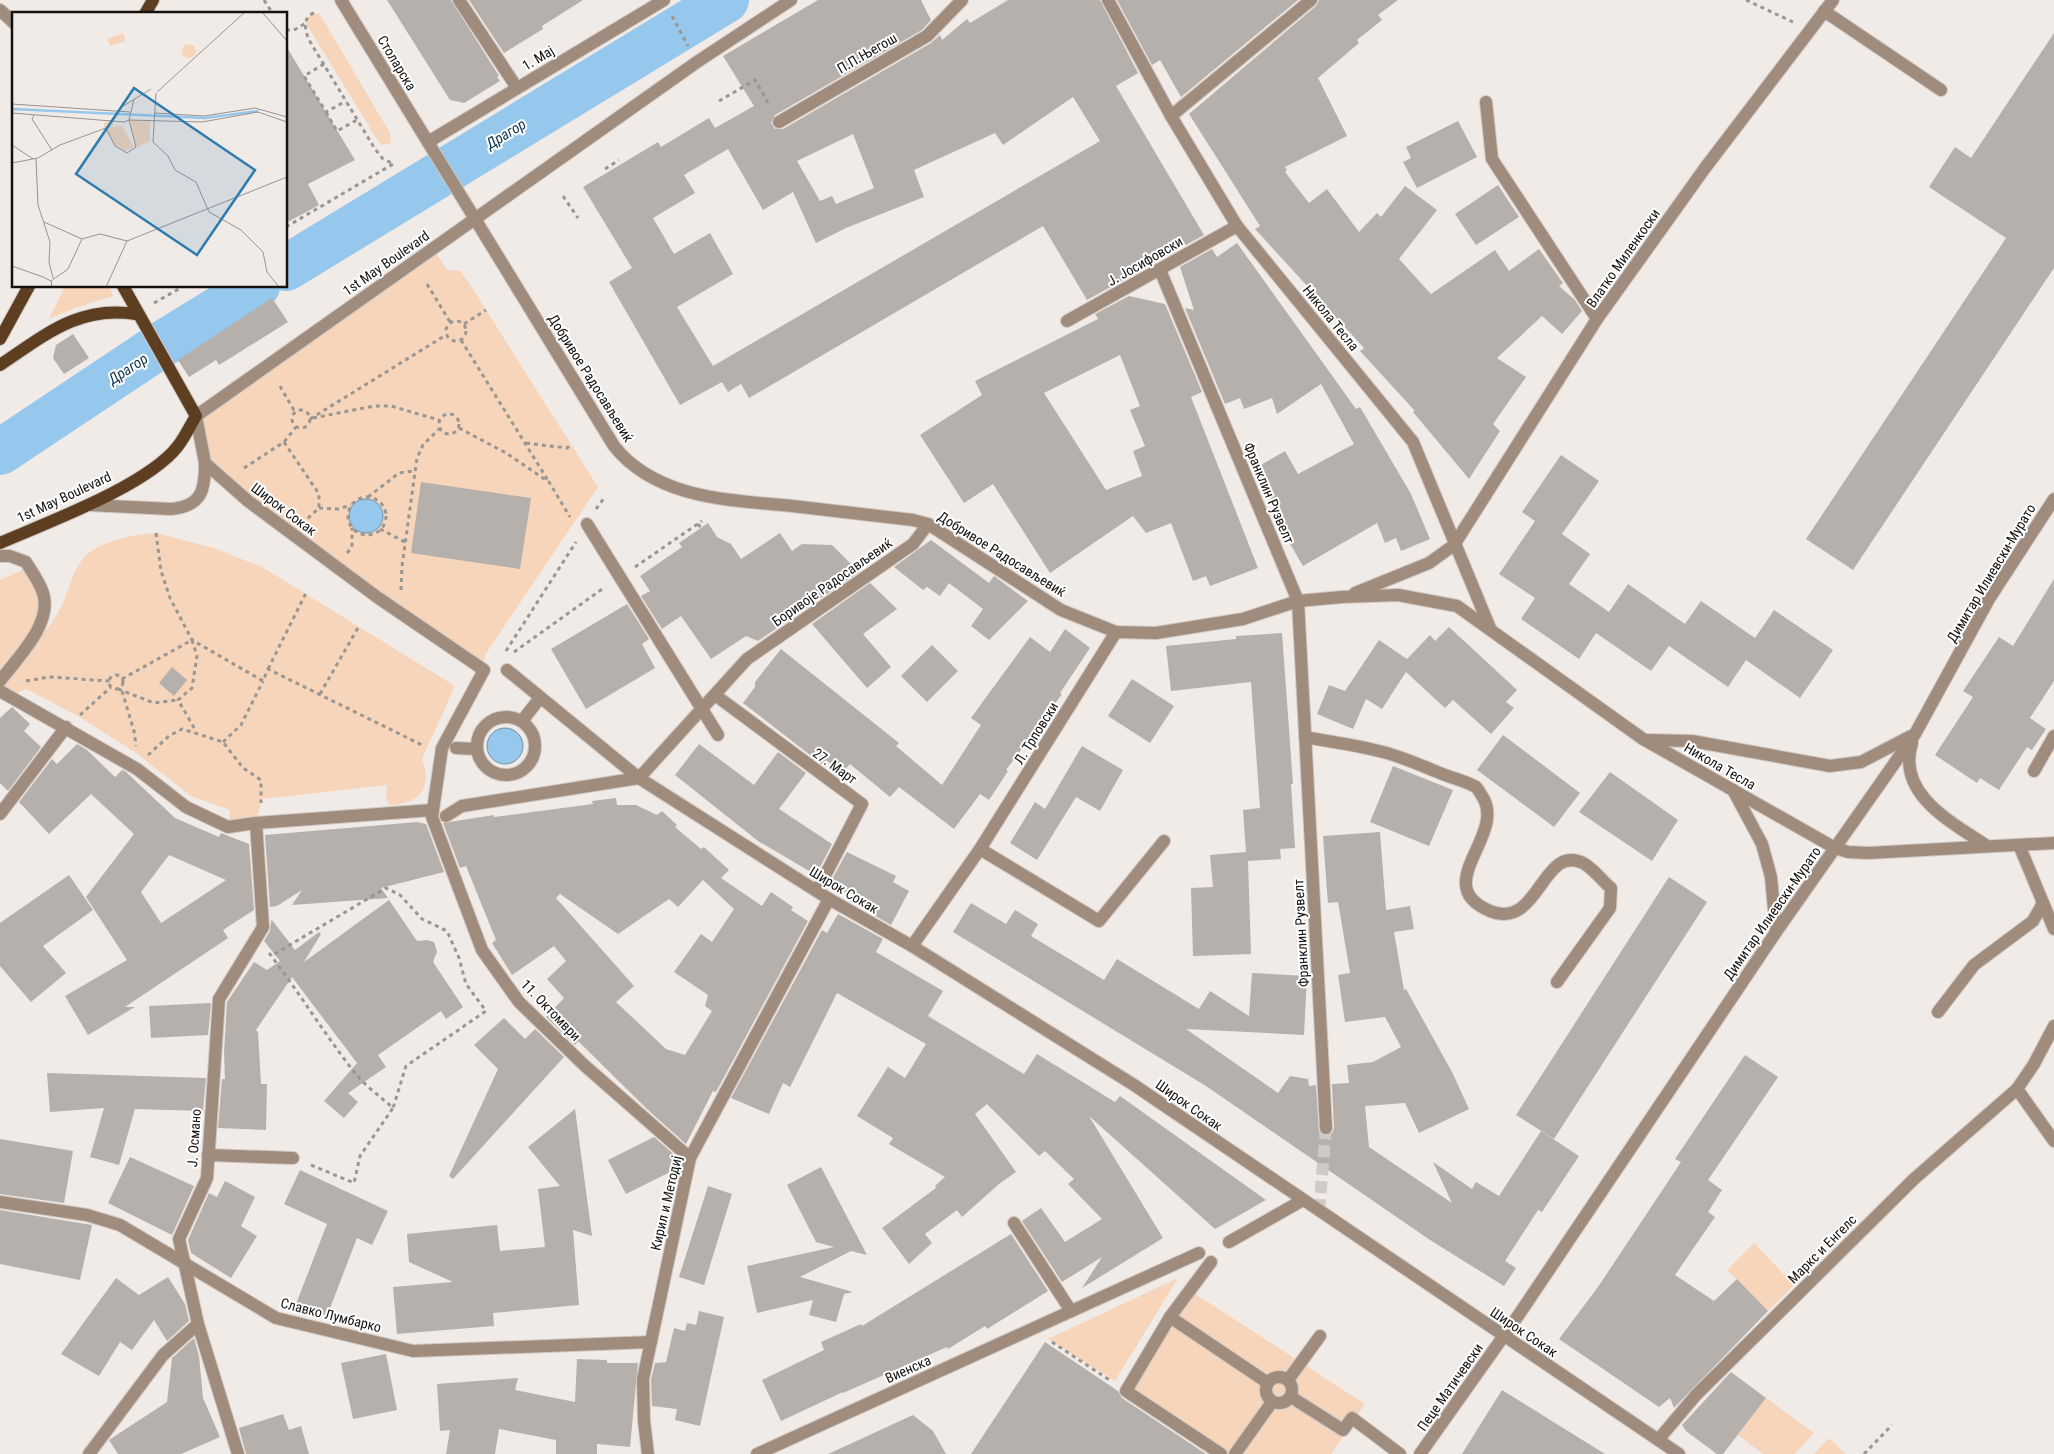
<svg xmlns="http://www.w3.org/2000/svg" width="2054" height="1454" viewBox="0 0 2054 1454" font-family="'Roboto Condensed',sans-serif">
<rect width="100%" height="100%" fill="#f1ebe7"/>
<g fill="#f6d5bb">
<polygon points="319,13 390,133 391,143 382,145 376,138 306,23 310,15"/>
<polygon points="433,248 447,270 460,271 469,283 598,487 485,655 484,670 205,463 196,416"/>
<polygon points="65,286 109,286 113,296 75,308 49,319"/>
<path d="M156 533 214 548 262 567 455 686 422 759C433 788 419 804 389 805L386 799 387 785 262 799 256 823 228 827 230 810 191 796 136 753 78 716 26 689 11 696 0 684C18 662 40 640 56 616 68 598 70 575 82 560 95 542 135 534 156 533Z"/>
<polygon points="27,568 41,596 40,623 0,679 0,580"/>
<polygon points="1754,1243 1794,1285 1768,1311 1727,1270"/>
<polygon points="1178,1278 1115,1381 1048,1339"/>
<polygon points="1194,1293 1365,1404 1331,1454 1221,1454 1126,1391"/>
<polygon points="1766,1398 1814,1433 1795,1454 1763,1454 1738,1435"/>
<polygon points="1829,1438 1846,1454 1814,1454"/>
</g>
<g fill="#96c7ec" stroke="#6f91aa">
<circle cx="366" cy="516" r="17"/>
<circle cx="505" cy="746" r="18"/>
</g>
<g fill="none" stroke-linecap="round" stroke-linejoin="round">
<g stroke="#96c7ec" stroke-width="46">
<polyline points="286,268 726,0"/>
<polyline points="0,452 167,341 257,286"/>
</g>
</g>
<g fill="#b5b0ab" fill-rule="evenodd">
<polygon points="387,0 451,0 499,76 497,77 500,81 464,103 450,100"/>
<polygon points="469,0 583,0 542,26 543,29 504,53"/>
<path d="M818 0H921L931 20 922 30 775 115 771 123 775 129H783L931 43 940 35 942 40 967 19 970 23 1008 0H1100L1138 73 1116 86 1204 235 1087 300 1043 226 749 398 741 384 728 392 722 382 680 405 609 282 632 268 583 187 658 142 661 147 709 118 715 128 754 106 723 56ZM1073 97 1100 141 713 366 677 307 733 274 710 233 674 254 653 218 695 193 684 175 728 149 763 210 793 192 816 243 846 228 924 197 914 170 995 133 1003 145ZM853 134 874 188 836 204 832 196 820 201 797 161Z"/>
<polygon points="1117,0 1298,0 1181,97 1160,60 1152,65"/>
<polygon points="1319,0 1398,0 1378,15 1382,20 1357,40 1359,43 1318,78 1347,136 1285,167 1287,170 1285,172 1309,203 1327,189 1359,232 1377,213 1381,217 1405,186 1437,210 1399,259 1431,294 1495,250 1509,271 1539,249 1563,283 1559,286 1575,300 1582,311 1562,334 1542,316 1497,358 1526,377 1493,424 1500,431 1469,479 1413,412 1415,411 1360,351 1364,348 1255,229 1260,226 1189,114 1316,6"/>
<polygon points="2054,33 2054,268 1853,570 1806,539 2006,238 1929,187 1955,147 1971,158"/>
<polygon points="286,46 355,160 308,184 319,205 286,223"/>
<polygon points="1458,121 1477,157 1417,188 1403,162 1411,158 1406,147"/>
<polygon points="1498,185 1519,217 1476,245 1455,214"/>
<polygon points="1237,243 1356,409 1360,407 1411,494 1430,539 1401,551 1396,538 1385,543 1377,523 1303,566 1282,530 1287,527 1254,469 1285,451 1298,474 1354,444 1321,384 1277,414 1272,398 1244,409 1240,398 1225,404 1185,308 1194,310 1180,267 1212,249 1217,257"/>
<path d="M1129 296 1165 304 1202 392 1191 397 1258 568 1210 586 1206 576 1193 581 1171 523 1146 533 1133 516 1050 573 993 484 964 503 920 435 982 395 975 381 1098 319 1095 314ZM1120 355 1140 406 1130 410 1145 446 1133 451 1142 476 1106 490 1044 393Z"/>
<polygon points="272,298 288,322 219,365 216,360 189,377 178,360"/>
<polygon points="73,334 89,358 64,374 53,358 56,345"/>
<polygon points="1561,455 1599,481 1562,534 1590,554 1569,584 1609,612 1628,584 1685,624 1701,601 1755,638 1774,610 1833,650 1800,698 1746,660 1728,687 1669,646 1651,671 1596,633 1579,659 1521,619 1535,598 1499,574 1535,521 1522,512"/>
<polygon points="421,482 531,498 520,569 411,553"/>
<polygon points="708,523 717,537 731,544 741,559 780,533 792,551 802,544 832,545 859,572 758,641 746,636 711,659 681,616 662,629 641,596 650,591 640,576 682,547 679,543"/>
<polygon points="931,540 989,583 994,576 1028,601 989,640 971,626 983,609 949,583 940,596 927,587 923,590 894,567"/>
<polygon points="2054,579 2054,681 2030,718 2046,729 2032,750 2027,747 1999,790 1980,778 1977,783 1935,755 1973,697 1963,691 1999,637 2013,646"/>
<polygon points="870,583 897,609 863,634 891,667 867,688 812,624"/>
<polygon points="627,604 649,639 642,644 655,668 586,709 551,649"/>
<polygon points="1449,627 1517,690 1506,702 1514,708 1491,734 1453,700 1445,708 1406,672 1382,709 1366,699 1353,729 1317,714 1329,685 1345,691 1379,640 1407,659 1430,635 1435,641"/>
<polygon points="1065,629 1090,648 1060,693 1062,694 1006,770 1008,771 989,800 980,794 954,829 899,787 890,797 850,764 842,773 826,760 823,765 743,703 755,687 755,682 781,649 899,743 896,746 942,785 981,725 971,718 1030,637 1050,652"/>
<polygon points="1282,633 1293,784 1291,784 1295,848 1280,849 1281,859 1248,861 1251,954 1193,956 1191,888 1213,887 1210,855 1246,852 1243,810 1260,808 1251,682 1171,691 1166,646 1236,639 1236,636"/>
<polygon points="932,645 958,671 927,702 901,676"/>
<polygon points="172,667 187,680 174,696 159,683"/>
<polygon points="1132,679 1174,706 1150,743 1108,716"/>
<polygon points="12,707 30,724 24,731 41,747 8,791 0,783 0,718"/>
<polygon points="1503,735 1580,793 1554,827 1477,770"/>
<path d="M77 744 87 750 115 777 122 770 125 771 175 818 219 837 221 833 249 844 254 910 223 930 228 938 125 1007H135L88 1035 65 996 127 960 86 897 134 834 91 794 49 834 19 802 52 759 57 764ZM169 855 226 880 161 923 141 892Z"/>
<polygon points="699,744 754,785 778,752 806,773 779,809 832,844 816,875 758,841 675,775"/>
<polygon points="1082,746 1123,770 1100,811 1076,797 1037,860 1010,843 1035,802 1045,809"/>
<polygon points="1393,766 1453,790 1429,846 1370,822"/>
<polygon points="1610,772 1678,820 1652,861 1579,812"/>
<path d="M616 798 617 805H636L657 815 662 811 677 825 675 827 701 849 704 847 729 870 721 878 762 906 771 892 793 907 791 910 808 921 716 1092 713 1091 686 1144 648 1110 578 1041 575 1045 546 1017 564 998 547 979 566 961 554 946 512 975 492 943 496 940 466 866 460 868 443 823 494 815V817L593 804 592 801ZM703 880 734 909 712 942 701 934 674 972 708 995 705 1006 712 1011 685 1055 666 1049 616 1002 634 986 556 898 560 894 618 934 669 899 678 907Z"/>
<polygon points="417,822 426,824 444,872 381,888 388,898 292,905 302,890 277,906 270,907 265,835"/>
<polygon points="1380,832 1386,910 1410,906 1414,929 1394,932 1404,990 1406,989 1452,1072 1469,1109 1419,1133 1405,1103 1365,1106 1369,1147 1452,1203 1433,1162 1472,1189 1476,1182 1499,1196 1541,1131 1579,1156 1542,1212 1538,1210 1505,1261 1516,1268 1504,1286 1430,1240 1206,1086 953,932 971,903 1006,924 1015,910 1038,924 1031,936 1104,980 1117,959 1199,1009 1210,991 1249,1016 1252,973 1307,976 1304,1035 1186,1029 1278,1093 1290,1076 1308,1079 1309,1086 1316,1085 1319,1132 1327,1136 1333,1132 1334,1128 1332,1084 1349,1083 1347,1065 1373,1062 1401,1047 1385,1017 1345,1022 1338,975 1350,973 1338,902 1328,903 1327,891 1323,836"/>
<polygon points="847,852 896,876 893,882 909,891 891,925 846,899 849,894 830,883"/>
<polygon points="69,875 93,910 43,946 66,973 31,1002 0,966 0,923"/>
<polygon points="1669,877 1707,902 1554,1139 1516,1115"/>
<polygon points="389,900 417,941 427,940 434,942 437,952 433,962 463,1007 446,1019 441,1011 378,1055 386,1067 348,1093 358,1102 344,1118 324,1101 357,1063 292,977 256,1030 258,1032 261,1084 267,1084 266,1130 218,1128 222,1079 225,1079 224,1053 227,1002 254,962 267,970 280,961 264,941 270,931 271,921 272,920 295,950 319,932 321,934 304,962"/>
<polygon points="838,914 883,939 876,952 943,991 928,1016 1024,1074 1037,1054 1115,1102 1120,1096 1266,1200 1215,1229 1089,1116 1163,1238 1082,1288 1102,1257 1062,1282 1022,1221 1041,1208 1065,1242 1102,1219 1068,1184 1074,1179 1045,1151 1039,1156 987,1104 975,1114 1016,1172 999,1184 962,1217 957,1210 925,1234 932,1243 909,1264 882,1228 936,1188 935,1186 945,1177 889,1144 893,1138 857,1116 888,1067 905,1078 926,1044 837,993 790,1087 783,1083 769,1114 731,1098 822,930 827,933"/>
<polygon points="211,1003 208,1035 151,1038 149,1006"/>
<polygon points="504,1018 525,1039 535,1029 564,1057 453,1179 449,1176 498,1069 474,1045"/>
<polygon points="1745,1055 1778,1077 1708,1180 1722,1190 1708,1212 1715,1217 1675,1275 1714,1301 1737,1279 1768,1311 1674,1408 1670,1398 1659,1407 1559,1339 1598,1287 1681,1162 1675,1159"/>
<polygon points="47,1073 206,1078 203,1111 135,1109 119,1165 90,1157 104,1108 50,1112"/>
<polygon points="575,1109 592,1236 573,1230 579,1305 493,1313 494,1326 397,1334 393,1287 453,1282 409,1262 407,1234 497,1225 500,1251 545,1247 538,1189 560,1186 528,1147"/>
<polygon points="654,1137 678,1158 672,1171 626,1194 608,1160"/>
<polygon points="0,1139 73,1151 64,1203 0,1194"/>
<polygon points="130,1157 194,1186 172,1235 108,1203"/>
<polygon points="821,1167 867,1255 851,1251 800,1277 853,1292 844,1294 836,1322 809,1315 813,1300 757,1313 747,1266 834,1247 816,1242 787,1185"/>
<polygon points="300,1170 388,1211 372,1245 357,1238 327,1316 296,1304 327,1224 284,1204"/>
<polygon points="225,1181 255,1197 241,1226 257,1236 231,1278 191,1253 188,1240 209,1193 217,1197"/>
<polygon points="708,1186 732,1194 704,1285 679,1277"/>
<polygon points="0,1210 92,1225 80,1280 0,1264"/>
<polygon points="1011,1234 1048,1291 987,1329 985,1326 948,1349 947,1347 843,1393 843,1392 781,1421 762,1380 824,1350 821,1342 861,1324 862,1326"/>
<polygon points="168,1277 185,1304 189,1321 167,1341 154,1320 132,1350 120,1342 99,1376 61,1354 116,1278 139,1295"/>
<polygon points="699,1311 724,1317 700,1426 675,1420 677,1409 652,1406 651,1380 655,1363 666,1362 674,1328 685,1331 687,1323 696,1325"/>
<polygon points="194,1338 199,1356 203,1398 220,1437 181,1454 118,1454 109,1440 167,1402 172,1358"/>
<polygon points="1045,1342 1118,1391 1122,1398 1206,1454 971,1454"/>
<polygon points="386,1354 397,1410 353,1419 341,1363"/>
<polygon points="577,1359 607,1360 607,1363 638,1363 630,1447 597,1444 597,1454 556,1454 556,1440 499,1429 495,1454 446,1454 450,1430 440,1431 437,1384 518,1378 515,1390 575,1402"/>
<polygon points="1731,1372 1766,1398 1723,1454 1717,1454 1686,1431 1682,1425"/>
<polygon points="1502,1390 1531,1408 1605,1454 1462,1454"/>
<polygon points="283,1414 289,1430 301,1426 309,1454 246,1454 239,1428"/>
<polygon points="913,1415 933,1431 946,1454 828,1454"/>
</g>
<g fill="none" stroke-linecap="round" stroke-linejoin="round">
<polyline stroke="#d0cac7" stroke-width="12" stroke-dasharray="12 6" stroke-linecap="butt" points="1319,1211 1326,1128"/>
<defs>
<g id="minor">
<path d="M341 0 614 446C656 499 730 500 792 506 832 511 873 515 913 520L928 524 1061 610 1116 632 1156 633 1243 619 1298 601 1342 597 1398 595 1457 606 1643 739 1835 848 1848 852 1868 853 2054 843"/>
<polyline points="459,0 517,88"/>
<polyline points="1108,0 1171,116 1237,226 1413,442 1490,628"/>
<polyline points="0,10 14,23"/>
<polyline points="1824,11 1941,90"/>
<polyline points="1486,102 1492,159 1597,319"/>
<polyline points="1171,116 1311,0"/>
<polyline points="779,122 927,36 962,0"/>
<polyline points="428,142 664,0"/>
<polyline points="1160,270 1298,601 1326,1128"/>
<polyline points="1067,321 1237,226"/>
<path d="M89 505 171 509C202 506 205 490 205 463"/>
<polyline points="587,524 718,735"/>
<path d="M0 556H10L26 562C32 572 40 583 43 593 53 624 17 658 0 681"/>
<polyline points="1355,593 1429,563 1454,545 1597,319 1705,168 1833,0"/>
<polyline points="507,670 639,778 829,899 912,946 1134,1085 1679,1454"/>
<polyline points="0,691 137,769 186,807 228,827 256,823 433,810"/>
<polyline points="715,695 862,804 817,891"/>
<circle cx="506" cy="746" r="29"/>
<polyline points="522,721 540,698"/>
<path d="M1305 737C1331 742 1358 745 1383 752 1403 757 1422 766 1440 773 1451 778 1466 781 1476 787 1478 789 1480 793 1482 796 1508 835 1428 885 1490 911 1539 931 1542 843 1583 863 1593 868 1602 881 1611 888L1610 908 1557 982"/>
<polyline points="1645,740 1692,741 1830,766 1861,762 1911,736"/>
<path d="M1912 743C1896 794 1951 822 1987 846"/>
<polyline points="456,748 477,749"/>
<polyline points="2034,771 2054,736"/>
<polyline points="1733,790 1762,844 1771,877 1776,932"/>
<polyline points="0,814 66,727"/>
<polyline points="446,816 462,806 639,778 747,659 913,544 928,524"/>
<polyline points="2019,845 2054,929"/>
<polyline points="980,849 1099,921 1164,841"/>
<polyline points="912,946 980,849 1116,632"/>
<polyline points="1938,1012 1974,965 2033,921 2043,903"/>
<polyline points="2017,1089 2054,1141"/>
<polyline points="208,1155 293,1158"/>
<polyline points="690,1158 584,1065 519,1002 482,950 432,817 442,748 484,670 377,597 248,501 205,463 196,416 697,62 791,0"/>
<polyline points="0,1202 87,1215 120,1225 276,1318 413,1351 651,1342"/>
<polyline points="1014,1223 1071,1311"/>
<polyline points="1229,1242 1303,1200"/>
<polyline points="1211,1262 1170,1317 1126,1391 1221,1454"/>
<polyline points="1170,1317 1268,1383"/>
<circle cx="1279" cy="1390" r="13"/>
<polyline points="1288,1380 1320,1336"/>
<polyline points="1291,1397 1343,1430 1352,1418 1400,1454"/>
<polyline points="1658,1440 1696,1395 1914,1179 2017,1089 2034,1064 2054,1026"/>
<polyline points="89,1454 163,1355 198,1324"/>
<polyline points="238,1454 198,1324 179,1239 207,1178 219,999 263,927 256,823"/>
<polyline points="648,1454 644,1421 643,1379 690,1158 829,899"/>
<polyline points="757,1454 1199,1253"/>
<polyline points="1235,1454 1272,1402"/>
<polyline points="1420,1454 1520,1313 1776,932 1915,734 1989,599 2054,499"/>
</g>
<g id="major">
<polyline points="145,14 153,0"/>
<polyline points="0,339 29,286"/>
<path d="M0 365C45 335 79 305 136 314"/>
<path d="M0 543C48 522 147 486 178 446 185 437 190 426 196 416L123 286"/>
</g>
</defs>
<use href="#minor" stroke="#cec8c5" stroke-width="14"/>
<use href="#major" stroke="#cec8c5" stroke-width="14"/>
<g stroke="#9a9692" stroke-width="3" stroke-dasharray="4 4" stroke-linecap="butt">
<polyline points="264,0 273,14"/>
<polyline points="1746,0 1793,22"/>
<path d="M314 13C302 17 305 31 309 40L375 149 383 159 394 164"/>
<polyline points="672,16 688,46"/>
<polyline points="286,30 294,30 306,23"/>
<polyline points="324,64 304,76 326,112 346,101"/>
<polyline points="719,101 755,80 770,106"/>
<polyline points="326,112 337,131 357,120"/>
<polyline points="605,169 619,160"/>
<polyline points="563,196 578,218"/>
<polyline points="286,227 393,164"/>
<polyline points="427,284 450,322"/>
<polyline points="154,303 184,286"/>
<circle cx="456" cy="331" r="10"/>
<polyline points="464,324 486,310"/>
<polyline points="461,340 549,482"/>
<polyline points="280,386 295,412"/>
<circle cx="301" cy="419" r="9"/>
<circle cx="449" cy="424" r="10"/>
<polyline points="313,418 374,406 391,406 439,420"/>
<polyline points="310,419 446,335"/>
<polyline points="459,428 506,453 549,482 570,517"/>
<polyline points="284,442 319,494 319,508 306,520"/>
<polyline points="526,443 567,448 572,444"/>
<polyline points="244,468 284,442 296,427"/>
<polyline points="368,497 399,473 413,471"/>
<circle cx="367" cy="516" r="19"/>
<polyline points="319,508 338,509 351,505"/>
<polyline points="596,509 604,498"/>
<polyline points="698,524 701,528"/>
<polyline points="380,529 405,542"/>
<polyline points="156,533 161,571 170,598 192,640 263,681 268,669 424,746"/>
<polyline points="347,553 352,547 352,528"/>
<polyline points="635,567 702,521"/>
<polyline points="401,590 402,566 417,458 423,445 439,429"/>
<polyline points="506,651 576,542"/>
<polyline points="514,652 605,587"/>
<polyline points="268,669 306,593"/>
<circle cx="116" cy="682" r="7"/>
<polyline points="122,679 192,640 197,656 192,688 178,700 196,731"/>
<polyline points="26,681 49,677 110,681"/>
<polyline points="118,689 154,703 178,700"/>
<polyline points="122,691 134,731 136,746"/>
<polyline points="320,694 359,626"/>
<polyline points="80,715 111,687"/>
<polyline points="223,742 241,725 263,681"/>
<polyline points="148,755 169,736 182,729 223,742 243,768 261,780 261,803"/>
<path d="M269 953C299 992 325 1035 355 1073 365 1086 381 1097 393 1108L406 1066 486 1011 466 984 459 958 447 931 422 919 400 895 386 888 271 956"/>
<polyline points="311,1165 354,1183 360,1156 393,1108"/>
<polyline points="1052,1342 1111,1381"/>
<polyline points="1864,1454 1892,1425"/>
</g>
<use href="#minor" stroke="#a08c7c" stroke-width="12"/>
<use href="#major" stroke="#5e3e20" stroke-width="12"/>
</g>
<g text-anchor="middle" stroke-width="4" stroke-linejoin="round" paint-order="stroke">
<g font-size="14" fill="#141210" stroke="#fff">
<text transform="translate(867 53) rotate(-30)" y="5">П.П.Његош</text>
<text transform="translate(538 58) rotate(-31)" y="5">1. Мај</text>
<text transform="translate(397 63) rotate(59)" y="5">Столарска</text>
<text transform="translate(1623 258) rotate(-55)" y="5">Влатко Миленкоски</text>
<text transform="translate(1145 261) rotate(-30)" y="5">Ј. Јосифовски</text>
<text transform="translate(386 263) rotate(-35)" y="5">1st May Boulevard</text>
<text transform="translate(1331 318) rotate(51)" y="5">Никола Тесла</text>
<text transform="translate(591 378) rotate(58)" y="5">Добривое Радосављевиќ</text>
<text transform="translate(1269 493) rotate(67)" y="5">Франклин Рузвелт</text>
<text transform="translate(64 497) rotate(-25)" y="5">1st May Boulevard</text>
<text transform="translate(284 509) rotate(37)" y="5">Широк Сокак</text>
<text transform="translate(1002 554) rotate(32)" y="5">Добривое Радосављевиќ</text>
<text transform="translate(1991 573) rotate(-59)" y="5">Димитар Илиевски-Мурато</text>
<text transform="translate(832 582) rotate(-35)" y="5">Боривоје Радосављевиќ</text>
<text transform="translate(1036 733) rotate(-58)" y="5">Л. Трповски</text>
<text transform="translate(835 766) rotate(36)" y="5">27. Март</text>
<text transform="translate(1720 766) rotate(30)" y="5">Никола Тесла</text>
<text transform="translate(844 890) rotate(31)" y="5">Широк Сокак</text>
<text transform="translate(1772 913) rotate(-55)" y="5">Димитар Илиевски-Мурато</text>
<text transform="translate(1301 933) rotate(-93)" y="5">Франклин Рузвелт</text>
<text transform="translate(551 1010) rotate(46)" y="5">11. Октомври</text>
<text transform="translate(1189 1105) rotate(35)" y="5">Широк Сокак</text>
<text transform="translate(194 1138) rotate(-86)" y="5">Ј. Османо</text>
<text transform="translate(666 1203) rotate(-77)" y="5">Кирил и Методиј</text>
<text transform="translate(1822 1249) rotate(-45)" y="5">Маркс и Енгелс</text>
<text transform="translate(331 1315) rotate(14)" y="5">Славко Лумбарко</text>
<text transform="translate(1524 1332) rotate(34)" y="5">Широк Сокак</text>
<text transform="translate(908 1369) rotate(-24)" y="5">Виенска</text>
<text transform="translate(1450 1387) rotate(-55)" y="5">Пеце Матичевски</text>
</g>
<g font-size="15" font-style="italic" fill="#0c344d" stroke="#fff">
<text transform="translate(506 134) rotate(-31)" y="5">Драгор</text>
<text transform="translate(128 369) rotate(-33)" y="5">Драгор</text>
</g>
</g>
<g transform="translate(12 12)">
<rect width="275" height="275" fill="#f1ebe7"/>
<path d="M111 21 114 29 98 34 95 27ZM170 39a7 7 0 1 1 14 0a7 7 0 1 1-14 0ZM117 108 138 110V129L124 135ZM92 110 101 111 100 115 110 114 122 135 113 139 103 133 92 116Z" fill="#f6d5bb"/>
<path fill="none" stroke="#96c7ec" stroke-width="2.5" d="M0 97 193 106 246 99"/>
<path fill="none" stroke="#999491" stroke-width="1" d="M250 0 275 29M145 80 233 0M144 81 141 130 156 144 163 158 184 170 197 200 229 218 251 240 255 260 267 275M0 92 118 100M108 96 139 77M0 101 112 110 117 108 122 87M142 101 192 104 243 96 275 105M22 103 20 107 40 138M0 133 21 147M115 141 124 135 117 108 190 110 246 100 275 110M24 147 26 193 38 230 37 250 41 266M0 151 26 146 48 133 94 116 103 134 115 141M32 210 70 227 88 222 115 229 275 165M0 254 31 265 39 269 40 275M39 269 56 257 70 227M94 275 115 229"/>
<path fill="#2e7bae" fill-opacity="0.15" stroke="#2e7bae" stroke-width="2.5" d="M122 76 243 158 185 243 64 162Z"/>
<rect width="275" height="275" fill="none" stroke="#141210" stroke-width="2.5"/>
</g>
</svg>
